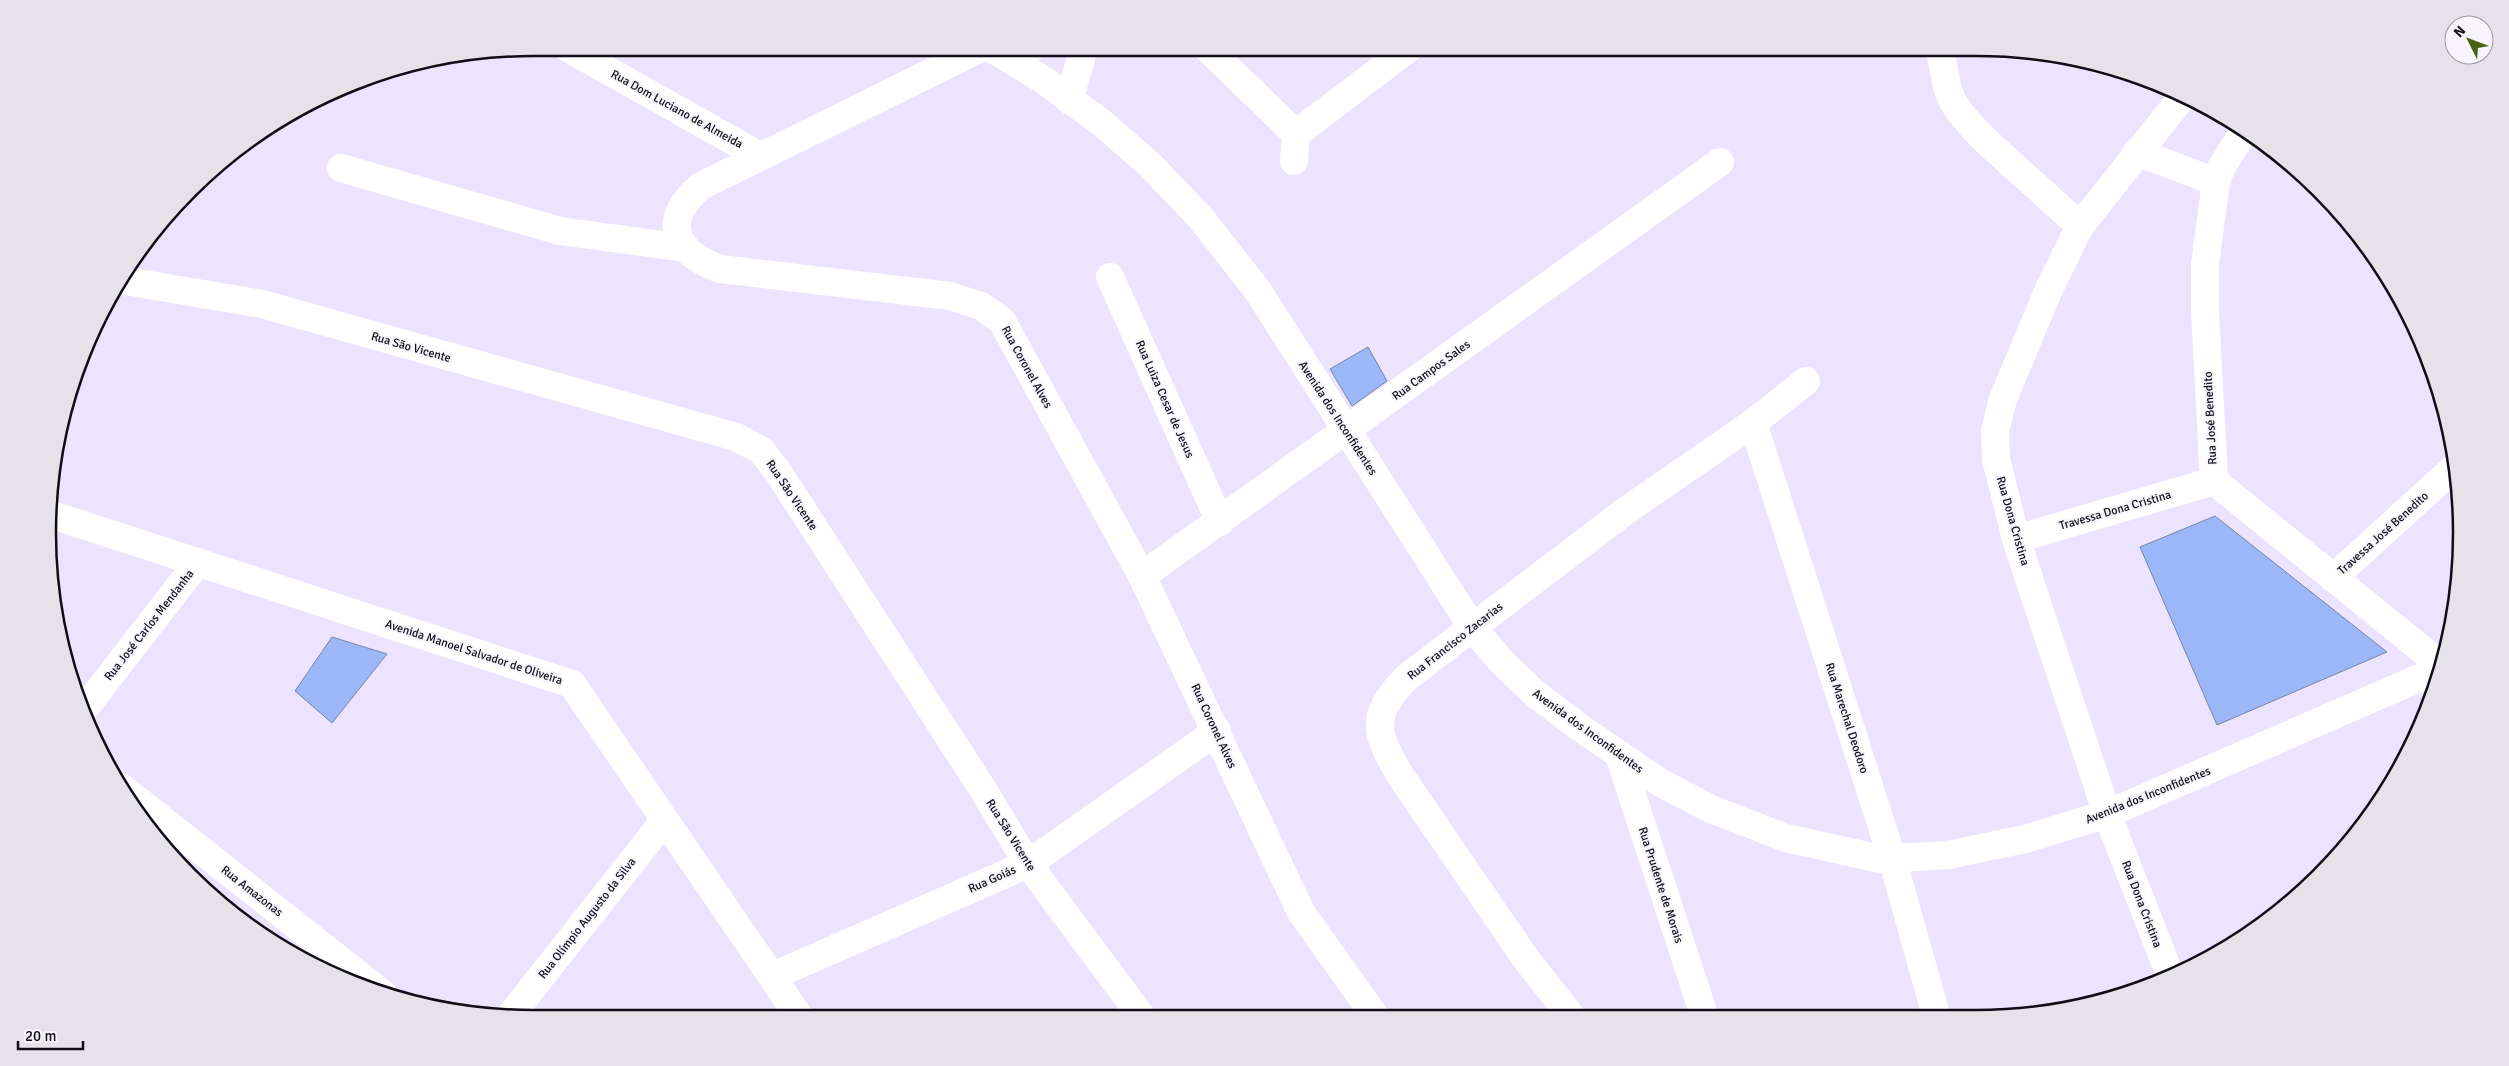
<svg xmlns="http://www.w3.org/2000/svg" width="2509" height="1066" viewBox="0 0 2509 1066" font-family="Signika,sans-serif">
<rect width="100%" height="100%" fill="#ece4fe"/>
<g fill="#9bb7f7" stroke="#7884a0">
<polygon points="1368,347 1387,381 1352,406 1330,369"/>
<polygon points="2215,516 2387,652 2217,725 2140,547"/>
<polygon points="332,637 387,654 332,723 295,691"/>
</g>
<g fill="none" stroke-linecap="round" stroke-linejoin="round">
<g stroke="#fff" stroke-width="28">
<polyline points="568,48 760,156"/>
<path d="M981 48 701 186C660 221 674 252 720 269L950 296 981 306 1002 321 1142 576 1301 912 1375 1016"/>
<polyline points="1207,48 1296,134"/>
<path d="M1940 51C1943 64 1945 78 1948 90 1954 110 1972 126 1986 141L2080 226"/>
<polyline points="1014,62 1031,48"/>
<polyline points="1069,100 1084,48"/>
<polyline points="2244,131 2221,168 2216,182 2205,264 2205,312 2214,481 2441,665"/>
<polyline points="2137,152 2216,182"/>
<polyline points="1294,161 1296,134 1409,48"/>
<polyline points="341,168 560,231 685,248"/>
<polyline points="1110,277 1220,522"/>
<polyline points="120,280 262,304 736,437 761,450 778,472 982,788 1028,864 1142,1017"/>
<polyline points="1753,423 1892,858 1936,1015"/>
<polyline points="49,514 572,684 800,1018"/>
<polyline points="2016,539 2214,481"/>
<polyline points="1142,576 1720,162"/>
<polyline points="2333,578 2455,467"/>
<polyline points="82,712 198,562"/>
<polyline points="1619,755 1704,1015"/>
<polyline points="121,787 383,994"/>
<polyline points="2170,975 2107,814 2016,539 1996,459 1995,431 2003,399 2049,289 2080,226 2183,96"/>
<polyline points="773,976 1028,864 1217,731"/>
<polyline points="511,1015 664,821"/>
<path d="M1571 1016 1526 959 1400 775C1375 731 1369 718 1406 678L1624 512 1753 423 1806 381"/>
</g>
<polyline stroke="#fff" stroke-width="28" points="991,48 1042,79 1102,123 1150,165 1200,217 1258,291 1472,627 1502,662 1533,692 1582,729 1661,783 1711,809 1786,838 1881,859 1948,855 2025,839 2107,814 2440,669"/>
</g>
<g text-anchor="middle" stroke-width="4" stroke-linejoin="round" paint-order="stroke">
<g font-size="12" fill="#100d17" stroke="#f7f5fb">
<text transform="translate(677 109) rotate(29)" y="4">Rua Dom Luciano de Almeida</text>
<text transform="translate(411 347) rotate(16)" y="4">Rua São Vicente</text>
<text transform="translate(1027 367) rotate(61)" y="4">Rua Coronel Alves</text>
<text transform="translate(1431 370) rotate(-36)" y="4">Rua Campos Sales</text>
<text transform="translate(1165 399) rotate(66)" y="4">Rua Luiza Cesar de Jesus</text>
<text transform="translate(1338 418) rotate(57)" y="4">Avenida dos Inconfidentes</text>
<text transform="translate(2210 418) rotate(-93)" y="4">Rua José Benedito</text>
<text transform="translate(792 495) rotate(56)" y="4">Rua São Vicente</text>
<text transform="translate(2115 510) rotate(-16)" y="4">Travessa Dona Cristina</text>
<text transform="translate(2013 521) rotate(74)" y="4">Rua Dona Cristina</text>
<text transform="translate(2383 533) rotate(-42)" y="4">Travessa José Benedito</text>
<text transform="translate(149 625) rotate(-52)" y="4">Rua José Carlos Mendanha</text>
<text transform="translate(1455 641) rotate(-38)" y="4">Rua Francisco Zacarias</text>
<text transform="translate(474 652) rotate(18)" y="4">Avenida Manoel Salvador de Oliveira</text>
<text transform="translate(1847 718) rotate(72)" y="4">Rua Marechal Deodoro</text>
<text transform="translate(1214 726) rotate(65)" y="4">Rua Coronel Alves</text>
<text transform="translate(1588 731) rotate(36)" y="4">Avenida dos Inconfidentes</text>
<text transform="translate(2148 795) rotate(-22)" y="4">Avenida dos Inconfidentes</text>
<text transform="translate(1011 835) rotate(58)" y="4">Rua São Vicente</text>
<text transform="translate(992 879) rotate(-24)" y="4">Rua Goiás</text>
<text transform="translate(1661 885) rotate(72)" y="4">Rua Prudente de Morais</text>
<text transform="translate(252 891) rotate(38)" y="4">Rua Amazonas</text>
<text transform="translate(2142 904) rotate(69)" y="4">Rua Dona Cristina</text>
<text transform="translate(587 918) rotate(-52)" y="4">Rua Olímpio Augusto da Silva</text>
</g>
</g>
<path d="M0 0H2509V1066H0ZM533 56H1976A477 477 0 0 1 2453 533V533A477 477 0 0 1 1976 1010H533A477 477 0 0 1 56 533V533A477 477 0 0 1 533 56Z" fill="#e5e2e9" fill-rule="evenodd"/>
<path fill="none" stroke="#100d17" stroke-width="2.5" d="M533 56H1976A477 477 0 0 1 2453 533V533A477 477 0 0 1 1976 1010H533A477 477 0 0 1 56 533V533A477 477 0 0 1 533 56Z"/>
<g transform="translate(2469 40) rotate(312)"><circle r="24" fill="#f7f5fb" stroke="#9b98a0"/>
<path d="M0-4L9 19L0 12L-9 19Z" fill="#466112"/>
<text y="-8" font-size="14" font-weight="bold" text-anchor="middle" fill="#100d17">N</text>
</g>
<path d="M18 1041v8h65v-8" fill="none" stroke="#100d17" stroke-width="2.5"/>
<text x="25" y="1041" font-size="15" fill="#100d17" stroke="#f7f5fb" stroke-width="4" paint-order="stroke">20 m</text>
</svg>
